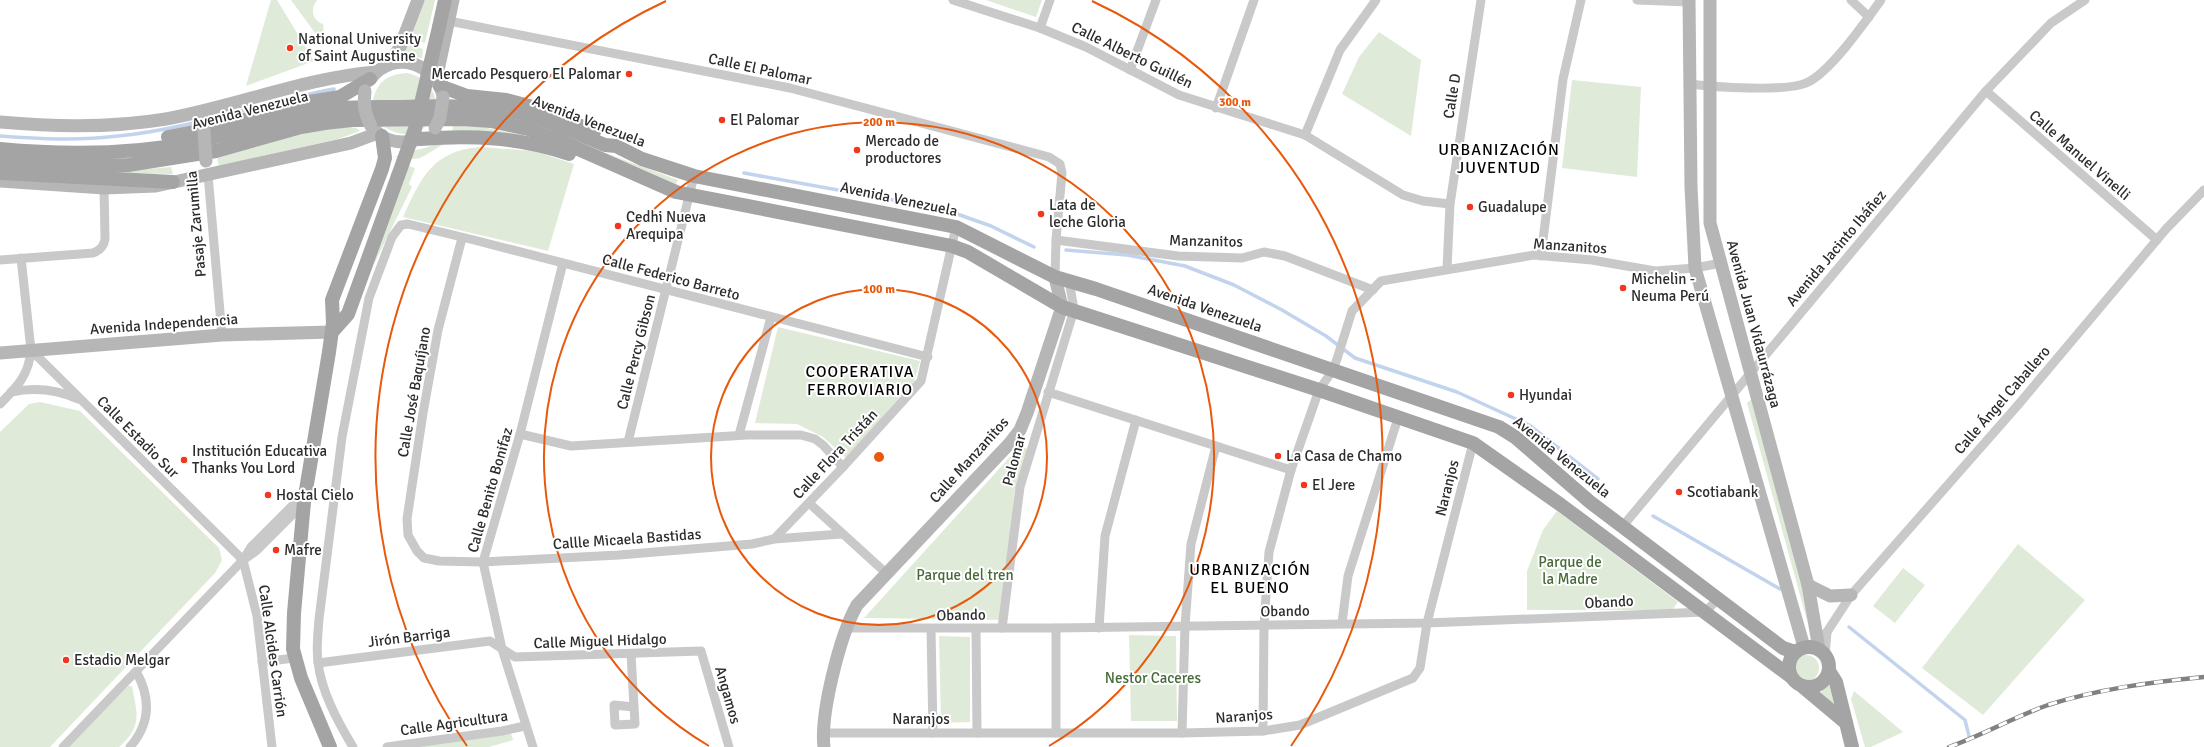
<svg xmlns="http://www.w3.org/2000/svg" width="2204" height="747" viewBox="0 0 2204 747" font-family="Signika,sans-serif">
<rect width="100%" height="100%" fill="#fff"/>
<g fill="#dfebd8">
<polygon points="271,0 277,0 314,61 246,86"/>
<path d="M291 0H317C310 9 312 20 323 24L324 38 318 37Z"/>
<polygon points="423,0 435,0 425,43 410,38"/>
<polygon points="986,0 1042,0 1036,17"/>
<polygon points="1379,32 1421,60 1411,136 1342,94 1359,57"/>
<polygon points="408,44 423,49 422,58 403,55"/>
<path d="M407 73C422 76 432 85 436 100H373C377 81 389 74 407 73Z"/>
<polygon points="1572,80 1641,87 1637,177 1562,168"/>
<polygon points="453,125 482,127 528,136 452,134"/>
<path d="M426 126C415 138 397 135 384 127Z"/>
<polygon points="350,127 356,128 360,131 338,139 219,166 217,158 308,132"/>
<path d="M436 144H445C421 155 425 163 395 157 404 151 423 150 436 144Z"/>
<path d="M480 147 534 151 574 164 548 251 403 217C421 178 432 151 480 147Z"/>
<polygon points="603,152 678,180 676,184"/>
<polygon points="406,165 415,168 409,184 412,187 366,280"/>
<polygon points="171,167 173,174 95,173"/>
<polygon points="778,327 920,361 914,382 847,459 823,437 797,424 755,423"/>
<polygon points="1753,398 1802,579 1808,624 1747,403"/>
<polygon points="40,402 80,411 219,548 222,560 215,573 50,747 0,747 0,432 29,404"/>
<polygon points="1019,447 1029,449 1014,493 1008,620 864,618"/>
<polygon points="1557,511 1678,602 1672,610 1527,610 1527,571 1543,530"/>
<polygon points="2018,544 2085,600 1983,715 1922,668"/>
<polygon points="1903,568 1925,585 1895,623 1873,606"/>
<polygon points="1129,635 1176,636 1177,721 1131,721"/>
<polygon points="939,636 970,637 970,722 941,723"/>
<circle cx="1806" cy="668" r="13"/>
<polygon points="1830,679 1837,709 1820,693"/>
<path d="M128 686H132C137 714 143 726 119 747H68Z"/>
<polygon points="1854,691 1903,732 1871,747 1865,747 1851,699"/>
<polygon points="511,733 513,740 489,747 404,747"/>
</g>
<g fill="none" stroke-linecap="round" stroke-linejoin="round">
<g stroke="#c2d4ed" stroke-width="3.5">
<path d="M0 136C40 139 78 141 118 136 191 129 262 102 334 89"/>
<polyline points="744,173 943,209 991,226 1034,247"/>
<polyline points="1066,250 1127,255 1185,266 1234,285 1282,310 1326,336 1355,358 1457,392 1529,425 1598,479"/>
<polyline points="1653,516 1780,589"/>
<polyline points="1849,627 1965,720 1969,736"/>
</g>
<g stroke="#c9c9c9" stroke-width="9">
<polyline points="953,0 1040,28 1086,47 1179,95 1305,135 1403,195 1423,201 1450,204"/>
<polyline points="1637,0 1689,2"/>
<polyline points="1851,0 1869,17"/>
<polyline points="449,21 790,88 1049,157 1060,164 1062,173 1056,240 1055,277"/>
<polyline points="1040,28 1050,0"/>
<polyline points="1130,70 1156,0"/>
<path d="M1690 84C1713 87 1786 92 1806 83 1829 74 1866 21 1881 0"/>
<polyline points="1986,91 2157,240"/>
<polyline points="1216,108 1254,0"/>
<polyline points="1305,135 1340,50 1376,0"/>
<polyline points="208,175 222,335"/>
<polyline points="462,238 438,330 423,413 407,519 408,535 417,551 424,558 439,561 483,562 619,555 752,544 774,539 841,534"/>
<polyline points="1056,240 1178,256 1242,258 1264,252 1285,256 1373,290"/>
<polyline points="1541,256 1563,79 1581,0"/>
<path d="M0 260 93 253C101 250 104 246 105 239L104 188"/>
<polyline points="1447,269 1450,204 1481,0"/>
<polyline points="31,350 243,560 257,616 272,747"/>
<path d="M11 392C35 387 56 389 78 399"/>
<polyline points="1048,392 1291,470"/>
<path d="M0 404C17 387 29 375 31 350L21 258"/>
<polyline points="520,434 571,446 747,435 801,435 815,439 823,445 843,467"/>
<polyline points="739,435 771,317"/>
<polyline points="628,442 694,176"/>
<polyline points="809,503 886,573"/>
<polyline points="1622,527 1986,91 2051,23 2085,0"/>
<polyline points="774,539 843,467 921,381 956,227"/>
<polyline points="246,558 256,551 303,504"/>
<polyline points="1342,623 1348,576 1398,418"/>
<polyline points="847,628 1056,628 1427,623 1705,612 1718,599"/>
<polyline points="1002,628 1020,487 1074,310 1069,280"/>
<polyline points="1056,628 1056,733"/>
<polyline points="1099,628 1105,536 1136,420"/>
<polyline points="931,629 933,733"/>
<polyline points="976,629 977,733"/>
<polyline points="1809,647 1827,632 1851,595 2018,405 2166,229 2204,190"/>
<polyline points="631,654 635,724 615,725 614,705 634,707"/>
<polyline points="1825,655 1827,632"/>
<polyline points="262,662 294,658"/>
<polyline points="318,663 490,641 515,657 701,651 729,747"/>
<polyline points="1263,731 1264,625 1269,552 1291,470 1319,390 1333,370 1337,359 1352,311 1381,281 1534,255 1592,260 1655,271 1695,268 1721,263"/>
<polyline points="822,733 1182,733 1263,731 1300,725 1413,678 1420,668 1427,623 1473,443"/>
<polyline points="1182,733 1185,626 1191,544 1216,446"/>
<polyline points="63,747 243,560 251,547 306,492"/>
<path d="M130 747C150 724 151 699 137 673"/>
<path d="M353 747C338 722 321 691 318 662 316 648 318 633 319 619L342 437 369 298 392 237 401 225 408 224 474 240 928 357"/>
<polyline points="387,747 502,731 525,726"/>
<polyline points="533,747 502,649 483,562 520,434 563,263"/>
</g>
<g stroke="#b6b6b6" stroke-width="13">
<polyline points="1689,0 1691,187 1695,268 1804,647"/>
<polyline points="1710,0 1710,223 1808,585 1819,649"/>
<polyline points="388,65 400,47 418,0"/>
<path d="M371 78C395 49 433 63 443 95"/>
<polyline points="436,80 453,0"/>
<path d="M0 122C55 127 112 128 166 119 237 106 304 78 376 72"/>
<path d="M375 131C387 143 404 144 420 139"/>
<polyline points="0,181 104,188 156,186 351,143 378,133"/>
<polyline points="0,353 222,335 332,332"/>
<polyline points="1808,585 1830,596 1851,595"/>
<path d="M824 747C820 714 840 635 857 605L1010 443 1020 430 1027 413 1062 307 1055 277"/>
</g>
<g stroke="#a4a4a4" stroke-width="14">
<polyline points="439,27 445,0"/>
<polyline points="440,86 467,96 506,100 544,110 594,132"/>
<polyline points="168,137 214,128 309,102 340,97 370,79"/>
<path d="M420 139C471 135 520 137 569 154"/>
<path d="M0 149C65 155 130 155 194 142 238 133 280 117 324 110 349 106 375 107 401 107 444 106 488 104 530 116 556 123 580 135 605 145L616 146 642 159 694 176 956 227 1055 277 1096 289 1499 427 1515 437 1590 502 1783 648 1795 652"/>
<polyline points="0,162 65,166 128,165 216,151 301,127 325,123 352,120 462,119 491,121 528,129 558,140 676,192 952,246 968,252 1062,307 1319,390 1473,443 1561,505 1790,676"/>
<polyline points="0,173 173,182"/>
<polyline points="332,332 348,314 398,176"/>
<circle cx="1809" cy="667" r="20"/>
<polyline points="1829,671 1836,682 1852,747"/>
<polyline points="1803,687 1846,723"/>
<polyline points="330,747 301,678 293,649 294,613 304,502 329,352 333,323 332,300 382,169 385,158 382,136"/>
</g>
<defs>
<path id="rail" d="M1949 747C1983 735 2014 717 2048 705 2098 689 2152 682 2204 677"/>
</defs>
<use href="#rail" stroke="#818181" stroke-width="4.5"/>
<use href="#rail" stroke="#fff" stroke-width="3" stroke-dasharray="9" stroke-linecap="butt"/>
<g stroke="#b6b6b6" stroke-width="13">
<path d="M365 91C363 105 365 114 371 126"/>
<polyline points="203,116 206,161"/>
<polyline points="435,128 440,118 443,97"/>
</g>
<polyline stroke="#a4a4a4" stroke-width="14" points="398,176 415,129 439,27"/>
</g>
<g fill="none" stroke="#e8590c" stroke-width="2">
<circle cx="879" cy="457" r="168"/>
<path d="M709 746A335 335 0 1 1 1049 746"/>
<path d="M467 746A503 503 0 0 1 666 1M1092 1A503 503 0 0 1 1291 746"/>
</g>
<g fill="#f2361f" stroke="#fff" stroke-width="1.5">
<circle cx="290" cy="48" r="4"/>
<circle cx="629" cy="74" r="4"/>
<circle cx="722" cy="120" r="4"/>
<circle cx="857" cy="150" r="4"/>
<circle cx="1470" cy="207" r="4"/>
<circle cx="1041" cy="214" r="4"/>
<circle cx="618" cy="226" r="4"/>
<circle cx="1623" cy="288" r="4"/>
<circle cx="1511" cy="395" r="4"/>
<circle cx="1278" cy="456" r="4"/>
<circle cx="184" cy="460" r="4"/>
<circle cx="1304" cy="485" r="4"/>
<circle cx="1679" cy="492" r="4"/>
<circle cx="268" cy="495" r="4"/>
<circle cx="276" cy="550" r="4"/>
<circle cx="66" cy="660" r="4"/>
</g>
<g text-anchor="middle" stroke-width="4" stroke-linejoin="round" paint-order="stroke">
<g font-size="15" fill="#2c2c2c" stroke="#fff" text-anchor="start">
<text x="298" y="44">National University<tspan x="298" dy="17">of Saint Augustine</tspan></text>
<text x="621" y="79" text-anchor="end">Mercado Pesquero El Palomar</text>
<text x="730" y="125">El Palomar</text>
<text x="865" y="146">Mercado de<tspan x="865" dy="17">productores</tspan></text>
<text x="1049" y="210">Lata de<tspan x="1049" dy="17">leche Gloria</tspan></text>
<text x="1478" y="212">Guadalupe</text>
<text x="626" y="222">Cedhi Nueva<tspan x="626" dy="17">Arequipa</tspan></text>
<text x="1631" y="284">Michelin -<tspan x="1631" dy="17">Neuma Perú</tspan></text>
<text x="1519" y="400">Hyundai</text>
<text x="192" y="456">Institución Educativa<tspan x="192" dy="17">Thanks You Lord</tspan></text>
<text x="1286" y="461">La Casa de Chamo</text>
<text x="1312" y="490">El Jere</text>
<text x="1687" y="497">Scotiabank</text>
<text x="276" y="500">Hostal Cielo</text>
<text x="284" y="555">Mafre</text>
<text x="74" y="665">Estadio Melgar</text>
</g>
<g font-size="15" fill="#2c2c2c" stroke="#fff">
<text transform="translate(1132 55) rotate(26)" y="5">Calle Alberto Guillén</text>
<text transform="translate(760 69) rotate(12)" y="5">Calle El Palomar</text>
<text transform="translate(1452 96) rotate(-81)" y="5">Calle D</text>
<text transform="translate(250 110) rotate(-14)" y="5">Avenida Venezuela</text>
<text transform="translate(589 121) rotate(21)" y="5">Avenida Venezuela</text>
<text transform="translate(2080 155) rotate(41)" y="5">Calle Manuel Vinelli</text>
<text transform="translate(899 199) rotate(12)" y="5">Avenida Venezuela</text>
<text transform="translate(196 224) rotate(-95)" y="5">Pasaje Zarumilla</text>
<text transform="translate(1206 241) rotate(1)" y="5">Manzanitos</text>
<text transform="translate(1570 246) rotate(4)" y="5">Manzanitos</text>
<text transform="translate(1836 248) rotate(-50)" y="5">Avenida Jacinto Ibáñez</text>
<text transform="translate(671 277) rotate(15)" y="5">Calle Federico Barreto</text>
<text transform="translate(1205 308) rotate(19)" y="5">Avenida Venezuela</text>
<text transform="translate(164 324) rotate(-4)" y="5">Avenida Independencia</text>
<text transform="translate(1754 324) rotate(75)" y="5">Avenida Juan Vidaurrázaga</text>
<text transform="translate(636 352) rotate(-76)" y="5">Calle Percy Gibson</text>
<text transform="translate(414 392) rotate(-80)" y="5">Calle José Baquíjano</text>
<text transform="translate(2002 400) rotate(-49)" y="5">Calle Ángel Caballero</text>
<text transform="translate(138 437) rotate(45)" y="5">Calle Estadio Sur</text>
<text transform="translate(835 454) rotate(-47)" y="5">Calle Flora Tristán</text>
<text transform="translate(1562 457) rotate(39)" y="5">Avenida Venezuela</text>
<text transform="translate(969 460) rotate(-48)" y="5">Calle Manzanitos</text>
<text transform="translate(1014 460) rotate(-75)" y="5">Palomar</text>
<text transform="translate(1447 488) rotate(-76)" y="5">Naranjos</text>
<text transform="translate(490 490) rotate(-74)" y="5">Calle Benito Bonifaz</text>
<text transform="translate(627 539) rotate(-4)" y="5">Callle Micaela Bastidas</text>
<text transform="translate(1609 602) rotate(-3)" y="5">Obando</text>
<text transform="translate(1285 611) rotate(-1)" y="5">Obando</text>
<text transform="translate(961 615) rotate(-1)" y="5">Obando</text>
<text transform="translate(409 637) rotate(-7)" y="5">Jirón Barriga</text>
<text transform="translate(600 641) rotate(-2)" y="5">Calle Miguel Hidalgo</text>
<text transform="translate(273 651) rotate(82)" y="5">Calle Alcides Carrión</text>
<text transform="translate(728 695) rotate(74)" y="5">Angamos</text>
<text transform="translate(1244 716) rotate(-4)" y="5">Naranjos</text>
<text x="921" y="724">Naranjos</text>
<text transform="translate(454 723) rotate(-8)" y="5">Calle Agricultura</text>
</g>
<g font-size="15" fill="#456a37" stroke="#fff">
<text x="1570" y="567">Parque de<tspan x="1570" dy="17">la Madre</tspan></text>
<text x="965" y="580">Parque del tren</text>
<text x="1153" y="683">Nestor Caceres</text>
</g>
<g font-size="16" letter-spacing="1" fill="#000" stroke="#fff">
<text x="1499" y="155">URBANIZACIÓN<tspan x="1499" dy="18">JUVENTUD</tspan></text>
<text x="860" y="377">COOPERATIVA<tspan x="860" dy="18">FERROVIARIO</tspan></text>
<text x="1250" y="575">URBANIZACIÓN<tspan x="1250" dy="18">EL BUENO</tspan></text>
</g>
</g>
<circle cx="879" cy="457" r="6" fill="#e8590c" stroke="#fff" stroke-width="2"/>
<g font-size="12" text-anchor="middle" font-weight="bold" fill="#e8590c" stroke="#fff" stroke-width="4" stroke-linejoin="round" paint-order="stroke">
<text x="1235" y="106">300 m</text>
<text x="879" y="126">200 m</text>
<text x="879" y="293">100 m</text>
</g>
</svg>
